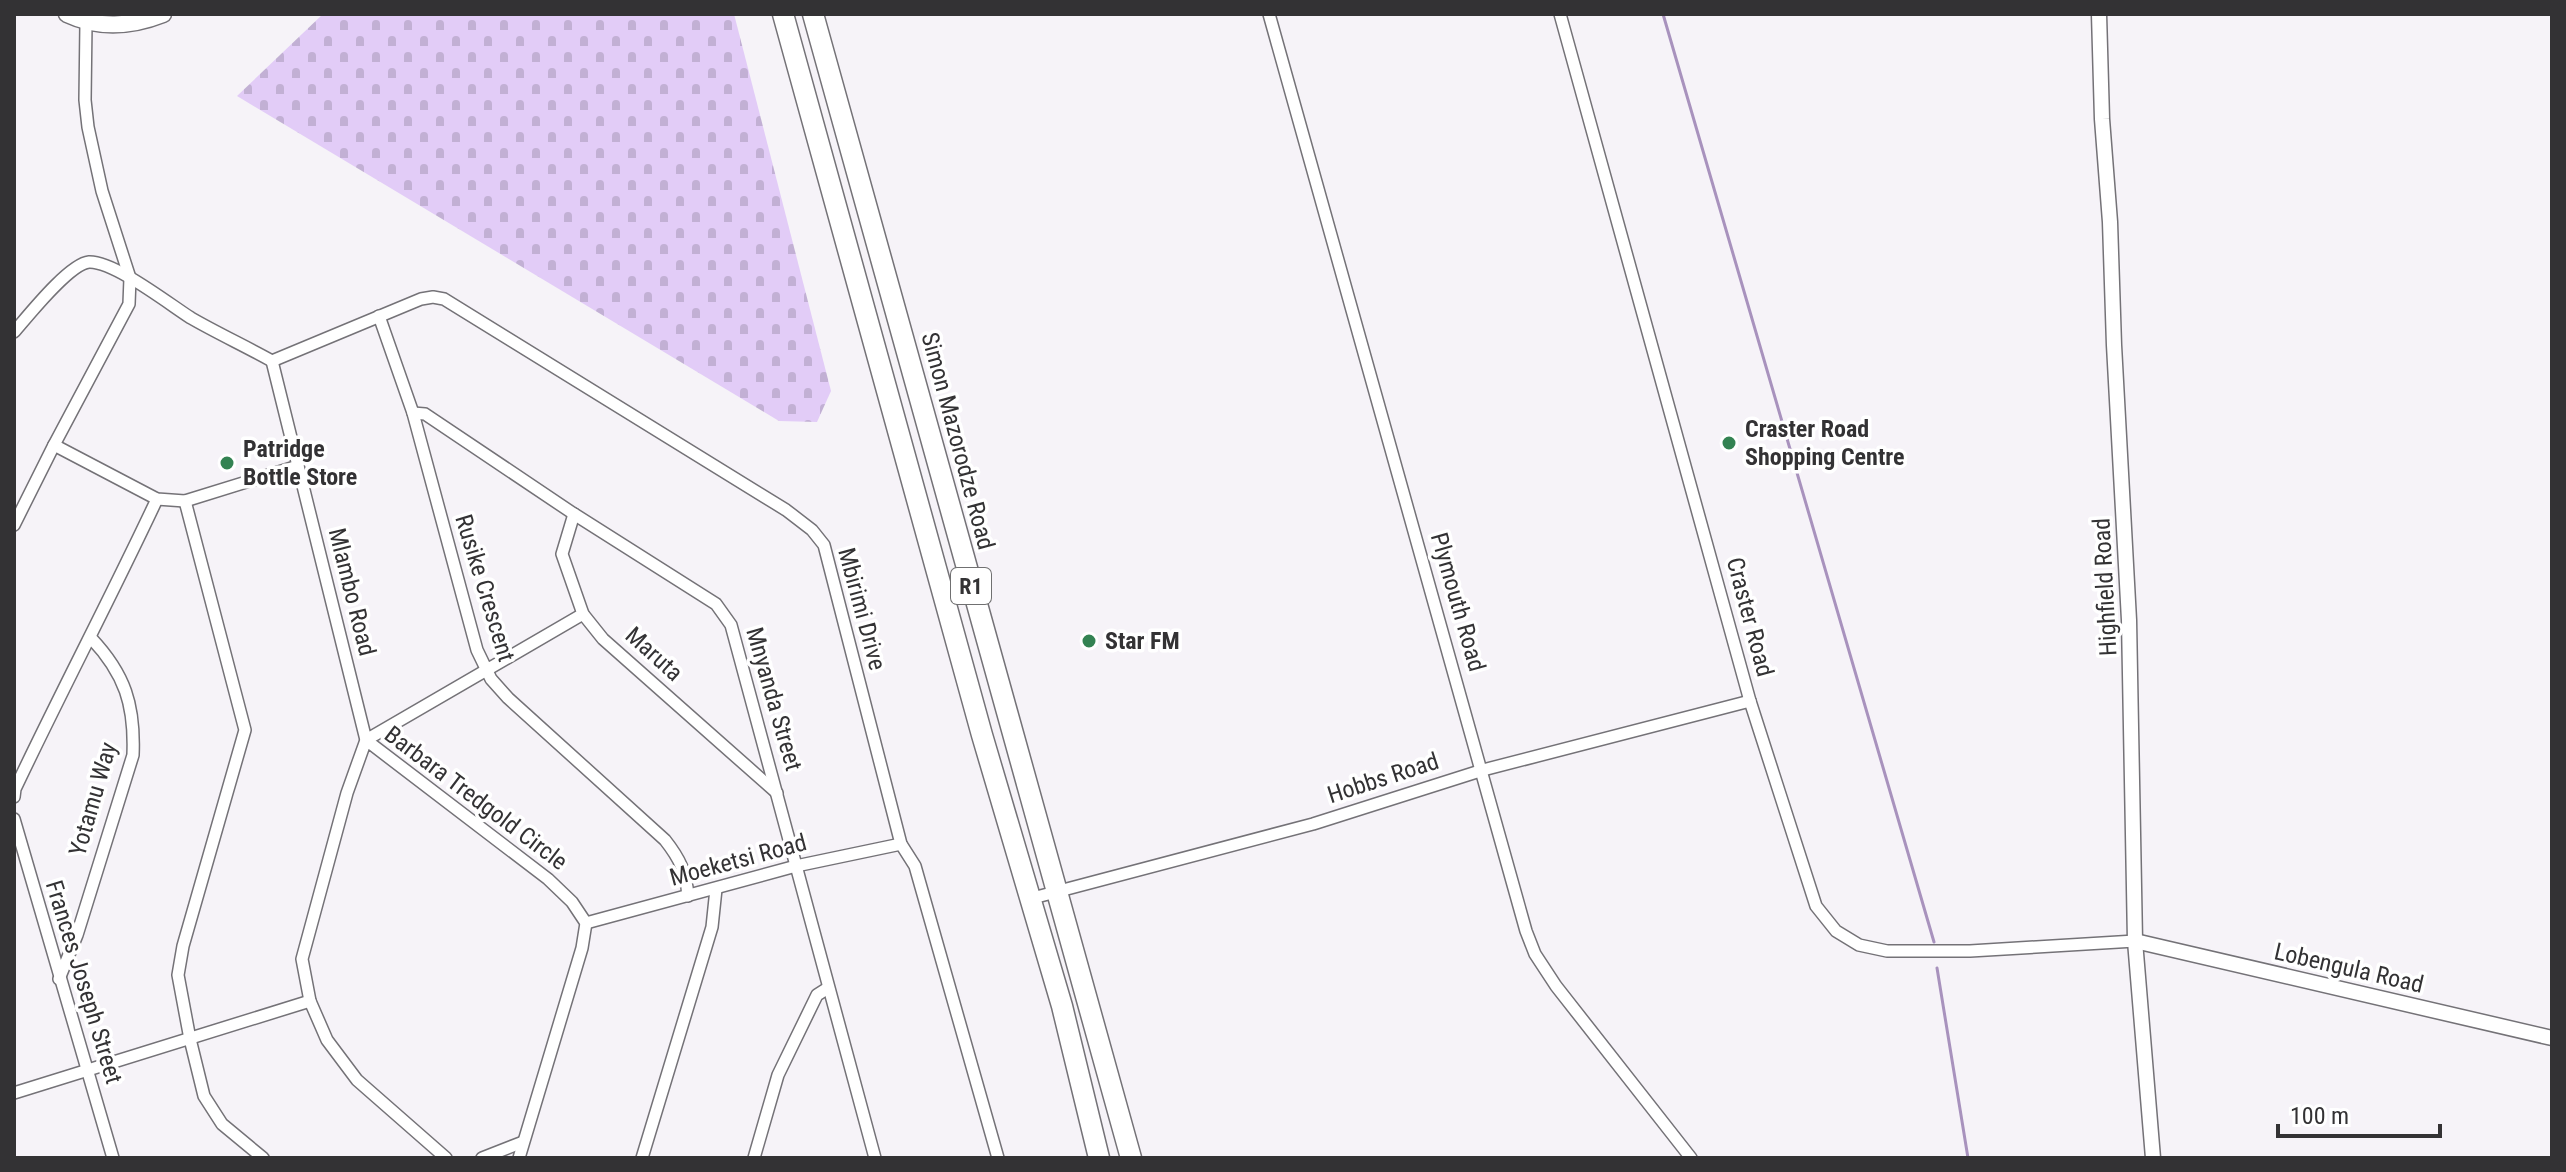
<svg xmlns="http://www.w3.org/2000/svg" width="2566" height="1172" viewBox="0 0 2566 1172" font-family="'Roboto Condensed',sans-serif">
<defs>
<pattern id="cemetery-stones" width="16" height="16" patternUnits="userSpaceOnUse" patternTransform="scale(2)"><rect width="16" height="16" fill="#e2ccf7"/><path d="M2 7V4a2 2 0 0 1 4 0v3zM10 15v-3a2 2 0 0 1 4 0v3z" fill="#c2b0d4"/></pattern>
</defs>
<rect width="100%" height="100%" fill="#f6f3f8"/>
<polygon fill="url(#cemetery-stones)" points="323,14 734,14 831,391 817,422 779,421 237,96"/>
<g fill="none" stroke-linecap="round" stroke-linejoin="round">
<g stroke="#a892bd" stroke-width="3">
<polyline points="1663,14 1934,942"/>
<polyline points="1937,968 1968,1158"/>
</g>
<defs>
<g id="minor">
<polyline points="1269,14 1526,931 1535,954 1556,986 1691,1158"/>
<polyline points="1560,14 1750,701 1816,906 1836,931 1859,945 1887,951 1970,951 2135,941"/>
<path d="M379 316 413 413 477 650 491 679 508 698 665 840C680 859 686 872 688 896"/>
<path d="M14 332C28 316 69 264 89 262 114 261 169 304 191 318 217 333 245 346 272 361"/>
<polyline points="272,361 421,299 433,297 444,299 786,510 812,530 824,545 901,844 915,866 998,1158"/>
<polyline points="272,361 366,740 583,614"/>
<polyline points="413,413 425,414 574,514 716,604 731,625 875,1158"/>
<polyline points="54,445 157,499 185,501 298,466"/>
<polyline points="185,501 245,730 183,946 178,975 190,1039 204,1096 222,1124 263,1158"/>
<polyline points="574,514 562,554 583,614 603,639 777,793"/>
<polyline points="14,525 54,445 129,304 130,278 102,191 88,127 85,100 86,23"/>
<path d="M14 797 15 789C61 692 111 597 157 499"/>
<polyline points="14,819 113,1158"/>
<polyline points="1029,899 1313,824 1483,770 1750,701"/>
<polyline points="586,923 796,866 901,844"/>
<path d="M59 979 77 935 133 755C135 705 125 674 91 638"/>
<polyline points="14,1093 310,1001"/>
<polyline points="446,1158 357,1080 327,1040 310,1001 302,959 347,793 366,740 548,879 572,902 586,923 582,948 519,1158"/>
<polyline points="482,1158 523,1142"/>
<polyline points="642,1158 712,927 716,889"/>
<polyline points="754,1158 778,1075 817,995 828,988"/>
</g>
<g id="tertiary">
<polyline points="2099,14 2102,119 2110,222 2114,345 2129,620 2135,941 2153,1158"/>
<polyline points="2135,941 2552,1038"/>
</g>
<path id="secondary" d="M67 14C99 29 130 27 163 14"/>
<g id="trunk">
<polyline points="783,14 982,735 1062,1006 1099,1158"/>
<polyline points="813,14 1131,1158"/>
</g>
</defs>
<use href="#minor" stroke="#747277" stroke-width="14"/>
<use href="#tertiary" stroke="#747277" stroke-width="17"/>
<use href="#secondary" stroke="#747277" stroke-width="19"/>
<use href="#trunk" stroke="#747277" stroke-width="23"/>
<use href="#minor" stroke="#fff" stroke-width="11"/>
<use href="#tertiary" stroke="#fff" stroke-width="14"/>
<use href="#secondary" stroke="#fff" stroke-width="16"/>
<use href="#trunk" stroke="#fff" stroke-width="20"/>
</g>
<g fill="#338252" stroke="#fff" stroke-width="3">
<circle cx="1729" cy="443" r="8"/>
<circle cx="227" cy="463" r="8"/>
<circle cx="1089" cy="641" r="8"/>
</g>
<g text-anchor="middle" stroke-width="7" stroke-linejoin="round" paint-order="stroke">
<rect fill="#fff" stroke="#707071" stroke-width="2" x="951" y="568" width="40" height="36" rx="6"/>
<g font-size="22" font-weight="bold" fill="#333234">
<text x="971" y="594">R1</text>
</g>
<g font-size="24" font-weight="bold" fill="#333234" stroke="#fff" text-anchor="start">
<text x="1745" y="437">Craster Road<tspan x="1745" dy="28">Shopping Centre</tspan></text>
<text x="243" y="457">Patridge<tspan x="243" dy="28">Bottle Store</tspan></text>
<text x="1105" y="649">Star FM</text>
</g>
<g font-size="24" fill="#333234" stroke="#fff">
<text transform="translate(958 441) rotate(75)" y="8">Simon Mazorodze Road</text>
<text transform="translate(2105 587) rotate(-93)" y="8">Highfield Road</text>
<text transform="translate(485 588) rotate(73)" y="8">Rusike Crescent</text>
<text transform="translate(352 592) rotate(76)" y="8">Mlambo Road</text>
<text transform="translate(1458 602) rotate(74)" y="8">Plymouth Road</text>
<text transform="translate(862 609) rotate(75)" y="8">Mbirimi Drive</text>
<text transform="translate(1750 617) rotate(75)" y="8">Craster Road</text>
<text transform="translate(654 654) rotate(42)" y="8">Maruta</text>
<text transform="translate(774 699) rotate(74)" y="8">Mnyanda Street</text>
<text transform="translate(1383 778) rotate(-18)" y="8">Hobbs Road</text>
<text transform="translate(476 798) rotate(37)" y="8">Barbara Tredgold Circle</text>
<text transform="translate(93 799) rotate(-74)" y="8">Yotamu Way</text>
<text transform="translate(738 860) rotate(-15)" y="8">Moeketsi Road</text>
<text transform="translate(2349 968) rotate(13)" y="8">Lobengula Road</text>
<text transform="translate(84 982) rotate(73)" y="8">Frances Joseph Street</text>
</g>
</g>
<rect width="2566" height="1172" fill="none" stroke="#333234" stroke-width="32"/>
<path d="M2278 1124v12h162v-12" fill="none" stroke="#333234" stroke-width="4"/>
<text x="2290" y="1124" font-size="24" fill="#333234" stroke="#ffffff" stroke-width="6" paint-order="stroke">100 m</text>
</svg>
